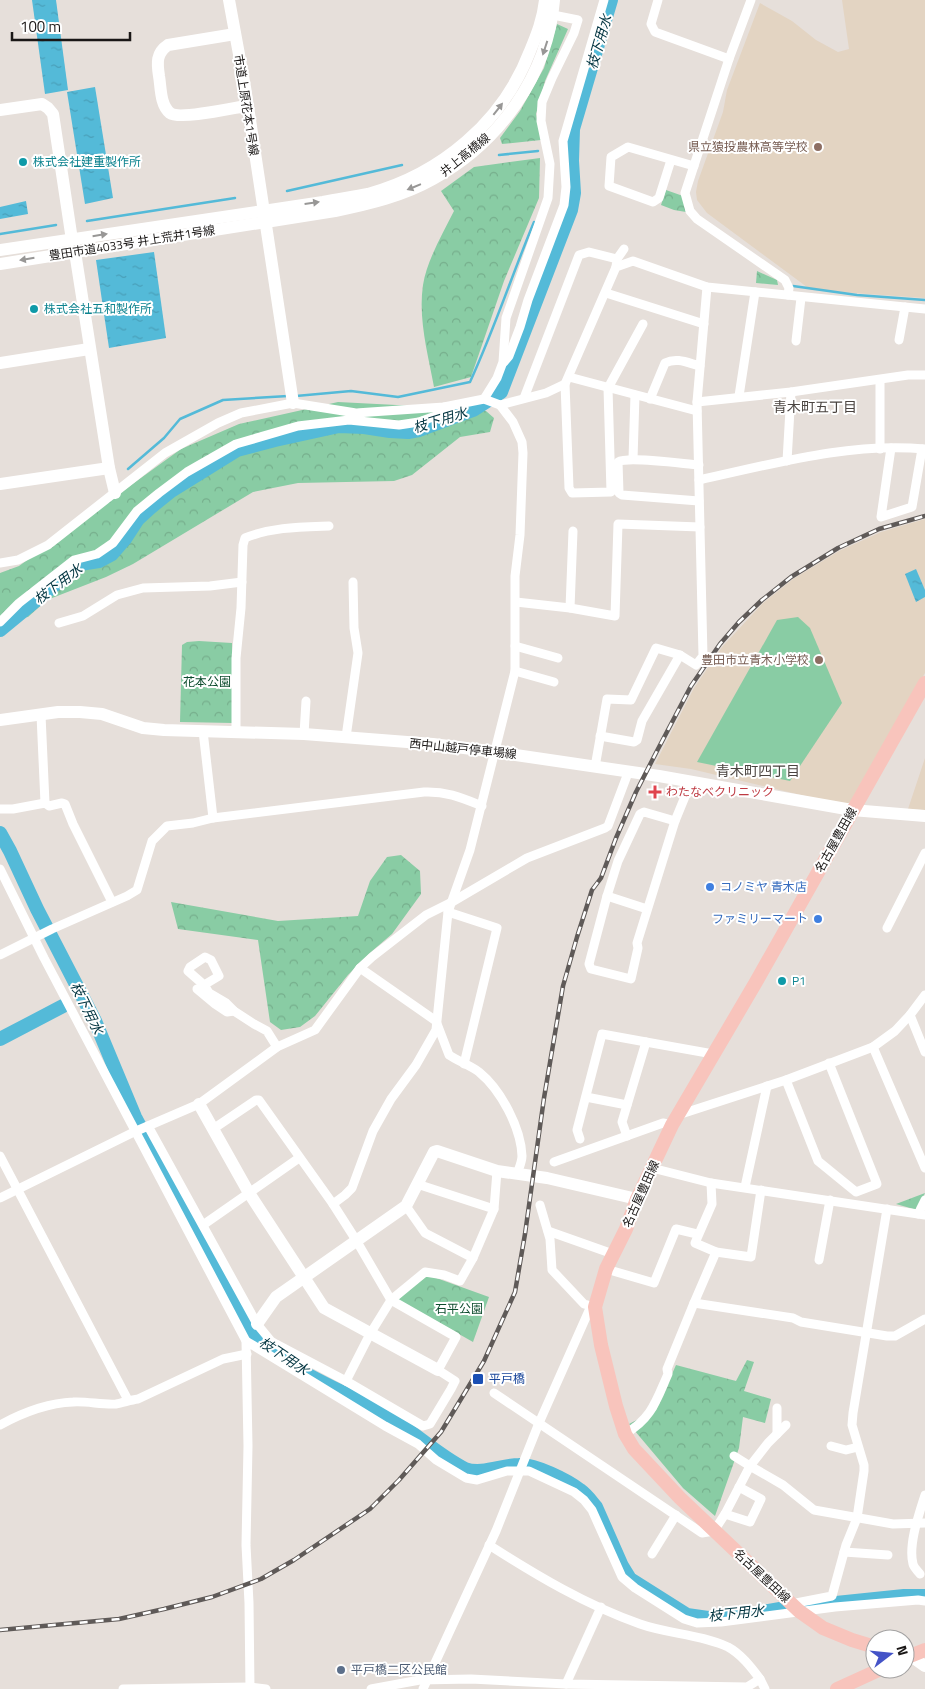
<svg xmlns="http://www.w3.org/2000/svg" width="925" height="1689" viewBox="0 0 925 1689" font-family="'Titillium Web','Noto Sans JP',sans-serif">
<defs>
<pattern id="forest-crowns" width="20" height="18" patternUnits="userSpaceOnUse" patternTransform="scale(1.25)"><rect width="20" height="18" fill="#89cca4"/><path d="M2 6a3 3 0 1 1 6 0M12 15a3 3 0 1 1 6 0" fill="none" stroke="#76ae8c"/></pattern>
<pattern id="water-ripples" width="26" height="14" patternUnits="userSpaceOnUse" patternTransform="scale(1.25)"><rect width="26" height="14" fill="#54bad8"/><path d="M2 4q2-2 4 0t4 0M15 11q2-2 4 0t4 0" fill="none" stroke="#499fb9"/></pattern>
</defs>
<rect width="100%" height="100%" fill="#e6dfda"/>
<g fill="#e3d4c2">
<polygon points="842,0 925,0 925,298 811,290 707,213 697,200 696,192 698,181 723,112 727,90 760,3 792,21 816,40 838,52 849,49"/>
<polygon points="925,519 925,673 851,802 843,805 691,769 655,764 694,688 722,647 763,603 793,579 839,551 881,532"/>
<polygon points="925,758 925,810 908,809"/>
</g>
<polygon fill="#89cca4" points="798,617 810,628 842,703 790,781 697,762 777,620"/>
<g fill="url(#forest-crowns)">
<polygon points="557,24 568,29 545,81 536,114 541,140 502,144 500,138 520,111 544,68"/>
<path d="M540 158 539 198 504 281 471 377 434 387C428 354 418 319 423 285 427 260 443 233 454 211L441 191 474 167Z"/>
<polygon points="666,190 683,196 686,212 674,210 661,205"/>
<polygon points="757,271 777,280 778,285 756,283"/>
<polygon points="338,402 455,408 486,411 494,418 490,432 460,437 412,475 394,481 298,483 253,492 133,564 106,577 47,600 28,617 0,622 0,573 19,566 181,449 239,424"/>
<polygon points="199,641 232,643 233,723 180,722 182,645 187,642"/>
<polygon points="401,855 420,871 421,894 392,934 371,952 348,975 315,1016 300,1027 281,1030 270,1022 258,940 178,929 171,902 278,921 358,916 370,881 387,857"/>
<polygon points="925,1193 917,1210 896,1204"/>
<polygon points="428,1275 489,1297 473,1342 397,1299"/>
<polygon points="747,1360 754,1362 744,1391 771,1399 765,1423 743,1417 739,1448 715,1516 683,1488 629,1424 656,1410 676,1365 736,1381"/>
</g>
<g fill="url(#water-ripples)">
<polygon points="32,0 56,0 68,90 45,94"/>
<polygon points="95,87 113,198 85,204 67,92"/>
<polygon points="26,201 28,214 0,219 0,207"/>
<polygon points="154,252 166,338 109,348 96,260"/>
<polygon points="916,569 925,590 925,597 916,602 905,574"/>
</g>
<g fill="none" stroke-linecap="round" stroke-linejoin="round">
<g stroke="#54bad8" stroke-width="2.5">
<polyline points="499,155 538,151"/>
<polyline points="287,191 402,165"/>
<polyline points="87,221 235,198"/>
<polyline points="0,234 56,225"/>
<polyline points="793,286 857,295 925,300"/>
<path d="M296 396 351 391 398 397 470 382C494 330 512 275 534 222"/>
<polyline points="128,469 164,438 180,419 223,400 288,396"/>
</g>
<g stroke="#54bad8" stroke-width="14">
<polyline points="0,630 80,564 99,561 112,554 125,539 138,519 150,508 171,491 237,450 275,440 339,426 364,427 390,431 408,432 419,430 473,410 501,392 571,210 574,193 572,161 573,129 611,0"/>
<path d="M0 833 10 851 37 909 95 1021 135 1117 242 1319C273 1369 341 1387 389 1417 415 1433 439 1456 465 1469 482 1475 502 1465 519 1465 535 1464 567 1480 580 1490 587 1495 591 1501 596 1507L622 1566 630 1579 687 1615 708 1618 745 1615 780 1609"/>
<polyline points="0,1039 63,1006"/>
<polyline points="807,1606 904,1596 925,1596"/>
</g>
<g stroke="#fff" stroke-width="9">
<polyline points="658,0 651,24 655,32 729,59"/>
<polyline points="751,0 729,59 685,193 690,211 697,219 785,280 789,288 788,295"/>
<polyline points="671,160 659,198 653,202 609,186 611,157 628,147 694,166"/>
<polyline points="617,259 624,249"/>
<polyline points="606,293 704,324"/>
<polyline points="643,324 608,388 611,492 572,493 569,488 565,384 616,267 633,261 707,287 925,309"/>
<polyline points="899,340 905,307"/>
<polyline points="796,341 801,298"/>
<polyline points="504,362 509,356 520,327 528,300 564,205 566,187 563,141 604,0"/>
<polyline points="569,377 697,411"/>
<polyline points="739,396 755,292"/>
<polyline points="524,398 579,255 589,252 617,259 616,267"/>
<polyline points="484,399 497,378 503,362 506,318 548,198 550,164 541,121 542,102 552,78 574,33 578,20 553,15"/>
<path d="M650 399 665 363C677 357 688 363 700 366"/>
<polyline points="697,402 791,392 908,375 925,375"/>
<polyline points="500,405 546,393 565,384"/>
<polyline points="891,448 881,517 912,507 922,449"/>
<polyline points="880,449 880,380"/>
<polyline points="633,459 635,395"/>
<polyline points="787,461 791,392"/>
<path d="M699 465C684 464 628 456 618 462L619 493 622 495 699 501"/>
<path d="M699 480C773 464 849 442 925 449"/>
<polyline points="0,563 18,560 48,545 165,453 218,423 241,413 293,403 356,413 444,407 484,399 500,405 513,422 522,442 523,453 520,535 515,576 515,671 470,850 448,912 436,1030 416,1065 391,1099 373,1131 352,1188 345,1195 333,1204"/>
<polyline points="516,602 570,608 615,616 618,524 700,527"/>
<polyline points="570,608 573,531"/>
<polyline points="0,622 19,603 74,560 97,554 113,543 137,511 159,493 187,472 236,444 298,426 349,420 399,425 419,422 441,414 444,412 444,407"/>
<polyline points="59,623 83,616 117,595 143,588 210,586 242,582"/>
<polyline points="515,646 558,658"/>
<polyline points="515,671 554,682"/>
<polyline points="41,715 45,803"/>
<polyline points="203,731 213,818"/>
<path d="M236 732V658L241 608 243 545 245 538C272 527 300 527 329 526"/>
<polyline points="304,734 306,701"/>
<polyline points="600,736 634,742 637,740 642,721 680,655"/>
<polyline points="346,737 358,653 354,628 353,582"/>
<polyline points="595,767 607,699 631,700 656,648 680,655 696,665 703,656 697,402 707,287"/>
<polyline points="0,809 13,809 45,803 49,806 62,803 65,804 73,824 112,902"/>
<polyline points="0,869 44,958 246,1341 248,1446 246,1545 249,1603 250,1689"/>
<polyline points="607,896 618,861 640,814 644,812 675,821"/>
<polyline points="647,909 607,896 589,964 591,969 631,979 638,948 637,943 675,821 691,782"/>
<polyline points="448,912 497,928 464,1064"/>
<polyline points="887,928 925,853"/>
<path d="M0 955 52 929 127 896 137 890 152 841 167 826 193 823 213 818 424 792C446 791 462 798 482 806"/>
<path d="M360 968 436 1021 449 1055C458 1061 471 1066 479 1072 501 1090 521 1128 522 1156 522 1162 519 1168 517 1174"/>
<polyline points="204,985 188,971 190,967 205,957 211,960 219,976 204,985 209,993 226,1003 234,1011 254,1024 267,1031 277,1047"/>
<polyline points="197,989 215,1004 227,1012 234,1011"/>
<polyline points="910,1015 925,1052"/>
<polyline points="873,1047 925,1168"/>
<polyline points="786,1080 818,1161 856,1192 877,1184 829,1063"/>
<polyline points="586,1097 627,1105"/>
<polyline points="678,1115 786,1080 873,1047 895,1031 910,1015 925,995"/>
<polyline points="148,1126 257,1324 271,1341 276,1344 346,1381 423,1426 430,1424 451,1389 455,1381 438,1370 456,1337 391,1300 356,1240 333,1204 259,1100 256,1100 213,1129"/>
<polyline points="627,1136 622,1122 646,1042 713,1054"/>
<polyline points="580,1139 577,1130 602,1034 646,1042"/>
<polyline points="0,1156 128,1400"/>
<polyline points="554,1162 663,1123 672,1125"/>
<polyline points="652,1168 711,1183 925,1215"/>
<polyline points="711,1183 712,1204 695,1243 716,1252 751,1257 761,1190"/>
<polyline points="417,1184 494,1209"/>
<polyline points="745,1187 767,1086"/>
<polyline points="0,1198 134,1132 199,1104 277,1047 315,1030 360,968 372,957 426,915 452,902 527,858 605,828 608,826 628,773"/>
<polyline points="540,1205 550,1239 552,1270 584,1304 595,1307"/>
<polyline points="406,1206 425,1233 473,1258 494,1209 497,1171"/>
<polyline points="918,1214 925,1200"/>
<polyline points="203,1225 299,1158"/>
<polyline points="548,1231 613,1254"/>
<polyline points="716,1252 694,1303 793,1318 801,1322 887,1336 895,1336 925,1319"/>
<polyline points="819,1260 830,1200"/>
<polyline points="606,1269 654,1283 676,1229 697,1234"/>
<polyline points="246,1341 385,1426 418,1444 436,1460 466,1478 477,1480 507,1471 529,1471 574,1492 584,1500 592,1510 622,1577 635,1588 684,1619 697,1623 721,1622 835,1607 918,1600 925,1601"/>
<polyline points="346,1381 370,1334 391,1300 425,1272 444,1275 460,1281 473,1258"/>
<polyline points="494,1393 702,1533 714,1531 725,1514 750,1466 783,1485 814,1510 893,1524 925,1523"/>
<path d="M0 1425C22 1413 47 1403 73 1402 87 1401 102 1405 116 1404 123 1403 130 1400 138 1399L223 1359 247 1354"/>
<path d="M625 1434C652 1418 656 1401 668 1374L667 1369 694 1303"/>
<polyline points="777,1434 777,1408"/>
<polyline points="831,1446 846,1450 858,1447"/>
<polyline points="734,1456 750,1466 768,1443 786,1425"/>
<polyline points="725,1514 750,1522 761,1499 739,1487"/>
<path d="M489 1545C536 1575 586 1605 640 1624 668 1634 700 1634 728 1647 741 1654 751 1667 760 1679"/>
<polyline points="844,1552 888,1555"/>
<polyline points="652,1554 676,1515"/>
<path d="M920 1574C918 1571 914 1568 913 1564 908 1545 919 1514 925 1495"/>
<polyline points="791,1604 832,1596 846,1545 857,1518 864,1471 864,1465 852,1425 853,1413 887,1209"/>
<polyline points="566,1684 601,1607"/>
<polyline points="123,1689 250,1687 266,1689"/>
<polyline points="371,1689 420,1680 471,1679 566,1684 747,1687 760,1679 765,1689"/>
<polyline points="423,1689 496,1531 539,1423 591,1306"/>
</g>
<g stroke="#fff" stroke-width="12">
<polyline points="229,0 245,87 293,403"/>
<path d="M235 34 168 45C156 53 157 63 159 76 161 87 160 105 170 113 179 120 233 108 246 106"/>
<polyline points="0,110 42,104 48,108 53,114 72,240"/>
<path d="M0 250 323 202C338 199 353 197 368 194 441 174 503 122 530 51 537 34 543 19 545 0"/>
<polyline points="75,252 109,468 115,493"/>
<path d="M0 264 335 211C369 204 403 196 433 179 499 143 548 75 554 0"/>
<polyline points="0,363 89,349"/>
<polyline points="0,484 109,468"/>
<polyline points="0,720 58,712 80,712 102,714 143,728 164,730 304,734 433,744 495,752 659,776 852,810 925,816"/>
<polyline points="199,1104 249,1193 324,1308 438,1370"/>
<polyline points="257,1324 276,1297 406,1206 434,1152 437,1151 497,1171 547,1178 637,1199"/>
<polyline points="911,1656 925,1666"/>
</g>
<g stroke="#f8c4bc" stroke-width="14">
<polyline points="875,1647 852,1640 823,1628 799,1611 680,1498 634,1449 625,1434 616,1406 601,1345 595,1307 606,1269 626,1229 637,1199 672,1125 756,982 925,683"/>
<polyline points="905,1658 925,1650"/>
<polyline points="837,1689 881,1669"/>
</g>
<defs>
<polyline id="rail" points="0,1630 119,1619 164,1609 212,1597 261,1579 294,1560 370,1509 399,1480 441,1432 484,1361 515,1292 525,1234 544,1098 563,986 577,937 592,890 601,878 616,838 636,792 658,749 691,686 720,644 739,622 762,600 791,577 838,548 879,529 925,516"/>
</defs>
<use href="#rail" stroke="#5f5a58" stroke-width="4.5"/>
<use href="#rail" stroke="#fff" stroke-width="2.5" stroke-dasharray="8" stroke-linecap="butt"/>
</g>
<defs><path id="oneway-solid" d="M-6-.8H1V-3.2L6.5 0L1 3.2V.8H-6Z" transform="scale(1.25)"/></defs>
<g fill="#989796">
<use href="#oneway-solid" transform="translate(545 48) rotate(108)"/>
<use href="#oneway-solid" transform="translate(498 109) rotate(-52)"/>
<use href="#oneway-solid" transform="translate(414 187) rotate(158)"/>
<use href="#oneway-solid" transform="translate(312 203) rotate(-8)"/>
<use href="#oneway-solid" transform="translate(100 235) rotate(-9)"/>
<use href="#oneway-solid" transform="translate(27 259) rotate(171)"/>
</g>
<g fill="#8d6e63" stroke="#fff" stroke-width="2">
<circle cx="818" cy="147" r="5"/>
<circle cx="819" cy="660" r="5"/>
</g>
<g fill="#0f9aa8" stroke="#fff" stroke-width="2">
<circle cx="23" cy="162" r="5"/>
<circle cx="34" cy="309" r="5"/>
<circle cx="782" cy="981" r="5"/>
</g>
<path fill="#e0444e" stroke="#fff" stroke-width="2" d="M652.5 784.5h5v5h5v5h-5v5h-5v-5h-5v-5h5z"/>
<g fill="#3f7fe0" stroke="#fff" stroke-width="2">
<circle cx="710" cy="887" r="5"/>
<circle cx="818" cy="919" r="5"/>
</g>
<rect fill="#1a4fb4" stroke="#fff" stroke-width="2" x="472" y="1373" width="12" height="12" rx="2.5"/>
<circle fill="#5c6f8a" stroke="#fff" stroke-width="2" cx="341" cy="1670" r="5"/>
<g text-anchor="middle" stroke-width="4" stroke-linejoin="round" paint-order="stroke">
<g font-size="12" fill="#1a1716" stroke="#fff">
<text transform="translate(246 105) rotate(81)" y="4">市道上原花本1号線</text>
<text transform="translate(465 155) rotate(-39)" y="4">井上高橋線</text>
<text transform="translate(132 243) rotate(-9)" y="4">豊田市道4033号 井上荒井1号線</text>
<text transform="translate(463 749) rotate(6)" y="4">西中山越戸停車場線</text>
<text transform="translate(836 840) rotate(-61)" y="4">名古屋豊田線</text>
<text transform="translate(641 1194) rotate(-66)" y="4">名古屋豊田線</text>
<text transform="translate(762 1576) rotate(43)" y="4">名古屋豊田線</text>
</g>
<g font-size="12" fill="#785e54" stroke="#fff" text-anchor="end">
<text x="808" y="151">県立猿投農林高等学校</text>
<text x="809" y="664">豊田市立青木小学校</text>
</g>
<g font-size="12" fill="#0d838f" stroke="#fff" text-anchor="start">
<text x="33" y="166">株式会社建重製作所</text>
<text x="44" y="313">株式会社五和製作所</text>
<text x="792" y="985">P1</text>
</g>
<g font-size="12" fill="#0d4c2e" stroke="#fff">
<text x="207" y="686">花本公園</text>
<text x="459" y="1313">石平公園</text>
</g>
<g font-size="12" fill="#be3a42" stroke="#fff" text-anchor="start">
<text x="666" y="796">わたなべクリニック</text>
</g>
<g font-size="12" fill="#366cbe" stroke="#fff" text-anchor="start">
<text x="720" y="891">コノミヤ 青木店</text>
<text x="808" y="923" text-anchor="end">ファミリーマート</text>
</g>
<g font-size="12" fill="#164399" stroke="#fff" text-anchor="start">
<text x="489" y="1383">平戸橋</text>
</g>
<g font-size="12" fill="#4e5e75" stroke="#fff" text-anchor="start">
<text x="351" y="1674">平戸橋二区公民館</text>
</g>
<g font-size="14" font-style="italic" fill="#033541" stroke="#fff">
<text transform="translate(599 42) rotate(-74)" y="5">枝下用水</text>
<text transform="translate(440 420) rotate(-17)" y="5">枝下用水</text>
<text transform="translate(58 584) rotate(-37)" y="5">枝下用水</text>
<text transform="translate(87 1008) rotate(64)" y="5">枝下用水</text>
<text transform="translate(284 1356) rotate(34)" y="5">枝下用水</text>
<text transform="translate(736 1613) rotate(-6)" y="5">枝下用水</text>
</g>
<g font-size="14" fill="#4a4440" stroke="#fff">
<text x="815" y="412">青木町五丁目</text>
<text x="758" y="776">青木町四丁目</text>
</g>
</g>
<g transform="translate(890 1654) rotate(74)"><circle r="24" fill="#ffffff" stroke="#a3a2a2"/>
<path d="M0-4L9 19L0 12L-9 19Z" fill="#4453c7"/>
<text y="-8" font-size="14" font-weight="bold" text-anchor="middle" fill="#1a1716">N</text>
</g>
<path d="M12 32v8h118v-8" fill="none" stroke="#1a1716" stroke-width="2.5"/>
<text x="20" y="32" font-size="15" fill="#1a1716" stroke="#ffffff" stroke-width="4" paint-order="stroke">100 m</text>
</svg>
